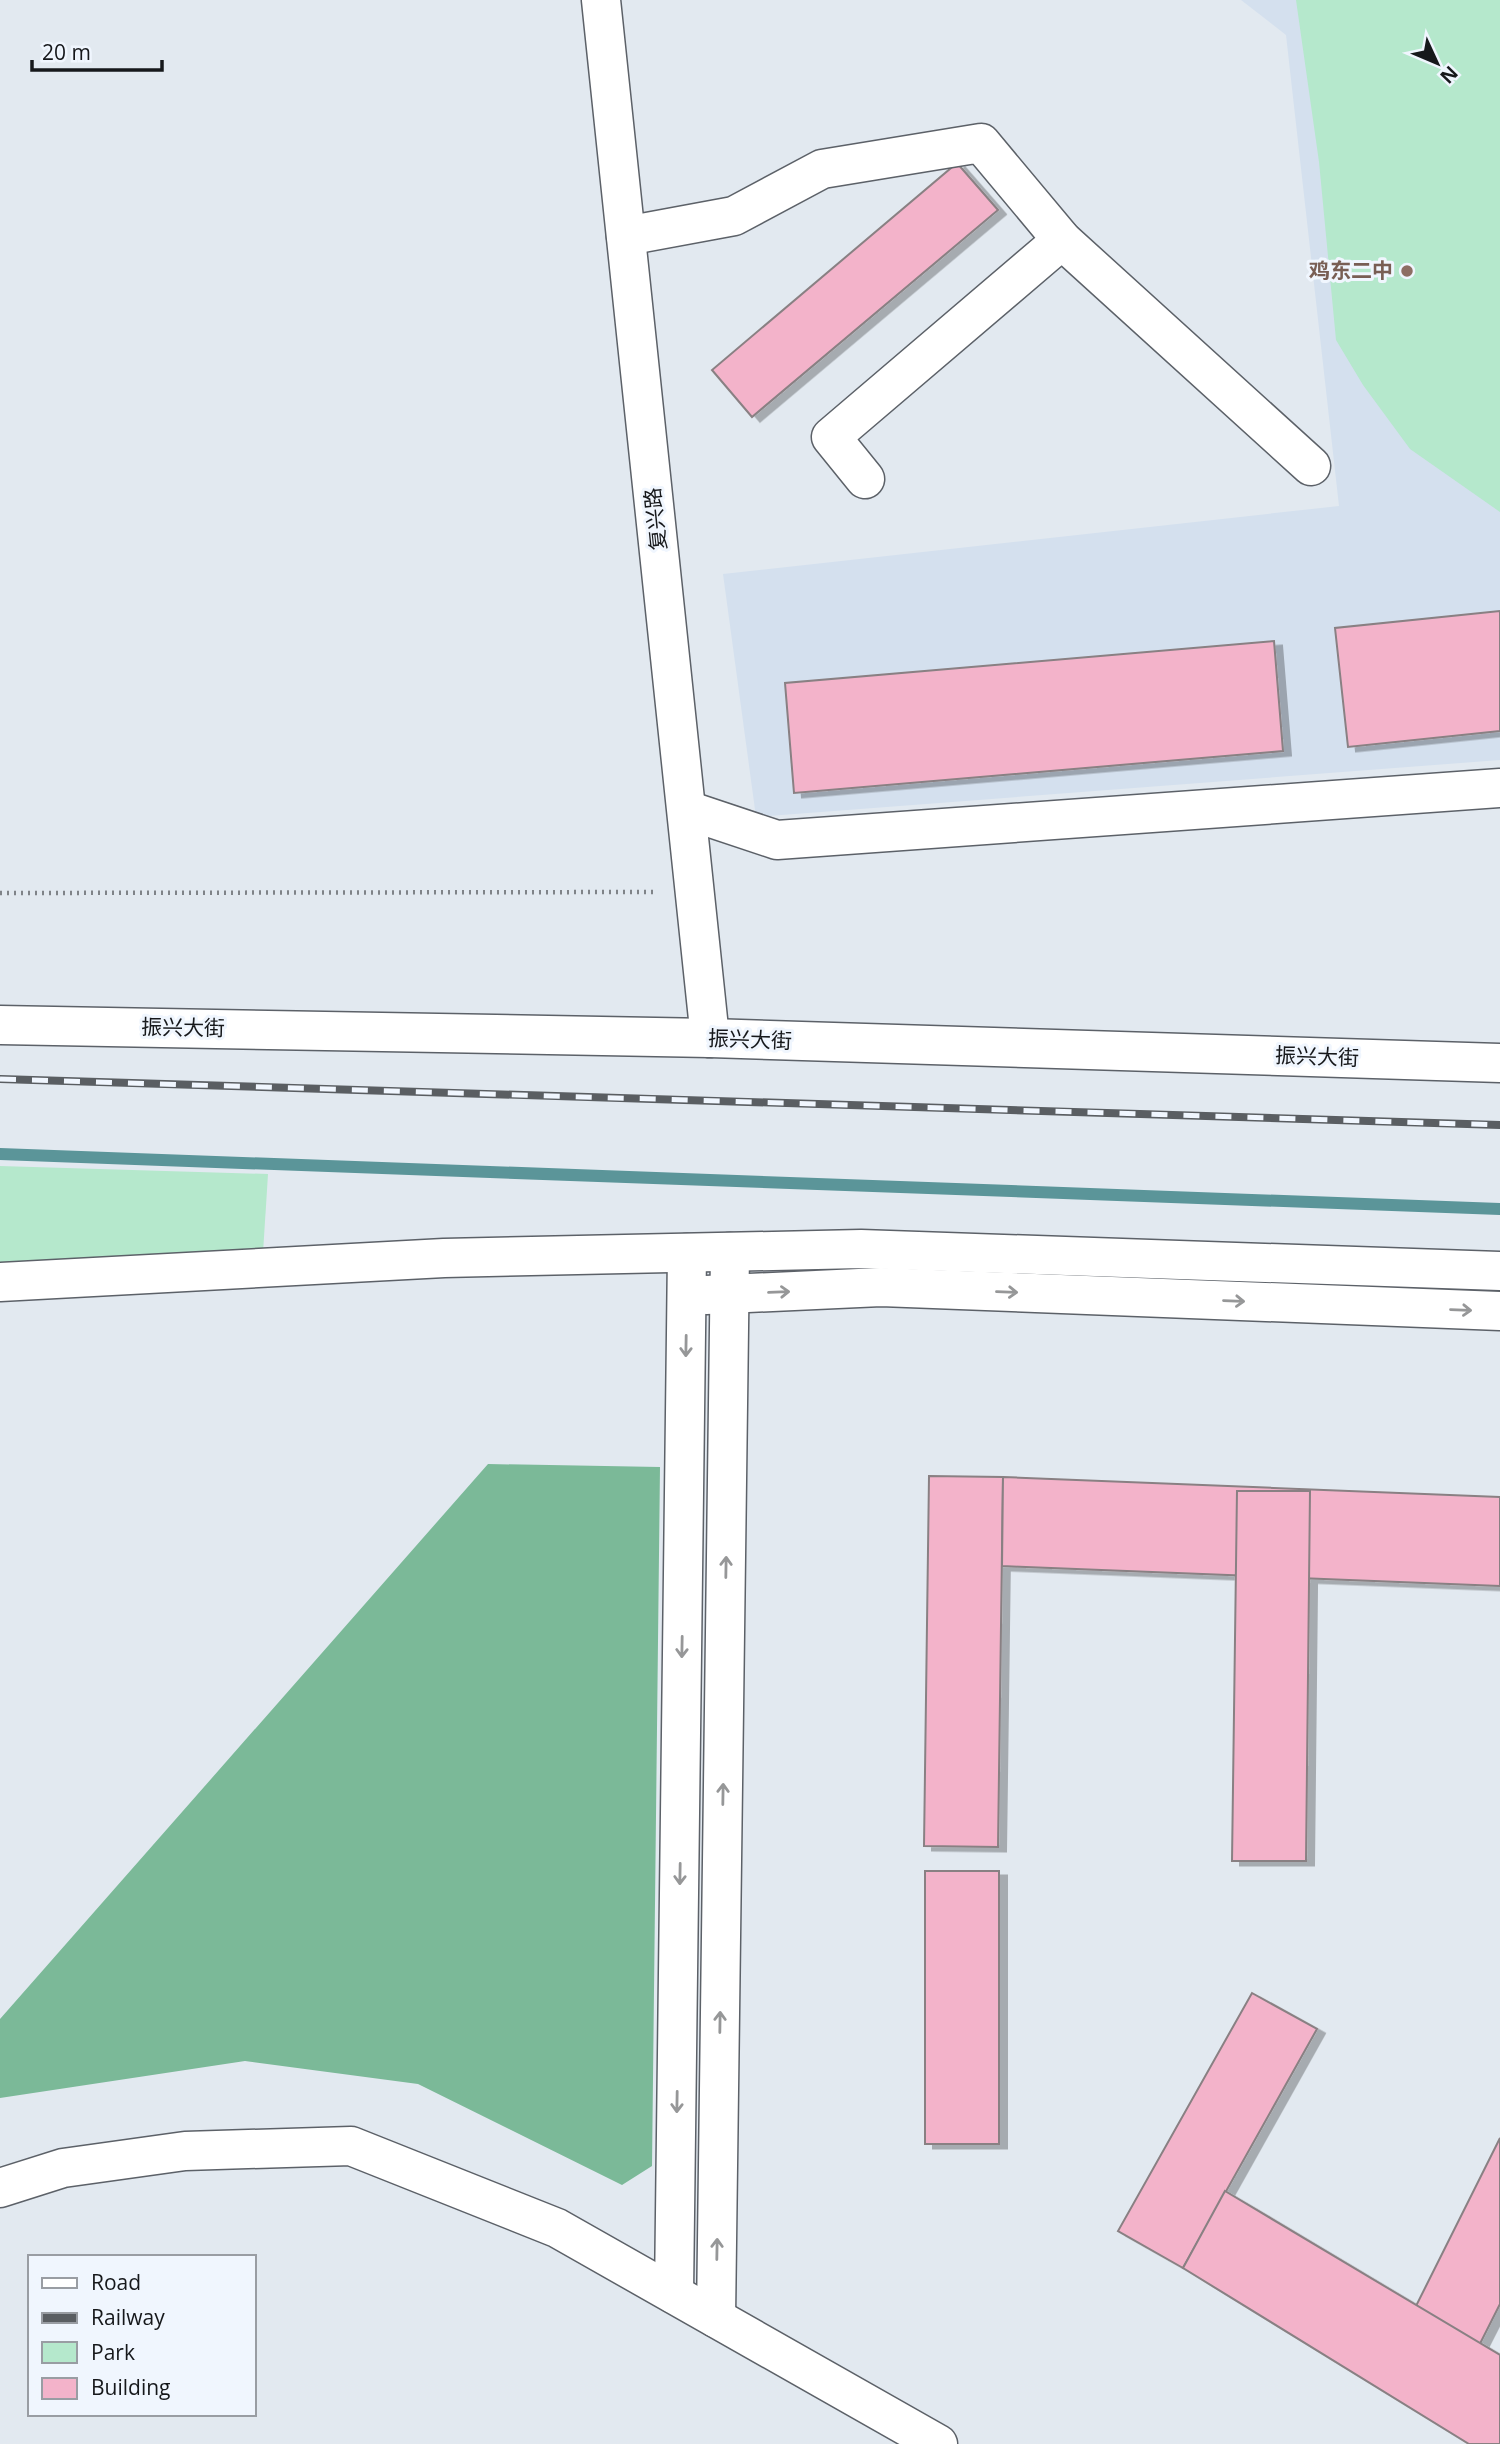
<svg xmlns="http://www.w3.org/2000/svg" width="1500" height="2444" viewBox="0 0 1500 2444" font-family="'Open Sans','Noto Sans SC',sans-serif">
<defs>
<filter id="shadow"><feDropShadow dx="8" dy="4.5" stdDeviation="0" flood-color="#0004"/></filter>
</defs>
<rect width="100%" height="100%" fill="#e2e9f0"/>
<polygon fill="#d4e0ee" points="1241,0 1500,0 1500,760 756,817 723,574 1339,506 1286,35"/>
<g fill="#b5e8cc">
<polygon points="1296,0 1500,0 1500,512 1410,449 1363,385 1336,340 1319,162"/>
<polygon points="0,1166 268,1174 263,1253 0,1264"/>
</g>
<polygon fill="#7bb998" points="488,1464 660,1467 652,2166 622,2185 418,2084 245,2061 0,2098 0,2019"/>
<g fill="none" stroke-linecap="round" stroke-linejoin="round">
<polyline stroke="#5b9599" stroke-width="12" points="0,1154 1500,1209"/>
</g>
<g fill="#f3b3ca" stroke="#898083" stroke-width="2" filter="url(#shadow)">
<polygon points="957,163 998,210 752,417 712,370"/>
<polygon points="1500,611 1500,731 1348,747 1335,628"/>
<polygon points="1274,641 1283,751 794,793 785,683"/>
<polygon points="929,1476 1003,1477 998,1847 924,1846"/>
<polygon points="1003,1477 1500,1497 1500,1586 1002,1566"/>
<polygon points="1237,1491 1310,1491 1306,1861 1232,1861"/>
<rect x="925" y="1871" width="74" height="273"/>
<polygon points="1252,1993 1317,2029 1183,2268 1118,2231"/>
<polygon points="1500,2138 1500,2304 1446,2411 1380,2378"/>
<polygon points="1225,2191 1500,2355 1500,2444 1469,2444 1183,2268"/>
</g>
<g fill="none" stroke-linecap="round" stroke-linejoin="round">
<defs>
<g id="minor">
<polyline points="601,0 710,1038"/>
<polyline points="626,236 734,216 822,169 981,143 1062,240 1311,466"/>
<polyline points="865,479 831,437 1062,240"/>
<polyline points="687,810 777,840 1500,788"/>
<polyline points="0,1025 710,1038 1500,1063"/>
<polyline points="0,1282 444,1258 861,1249 1500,1271"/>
<polyline points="706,1295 881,1287 1500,1311"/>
<polyline points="0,2188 63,2168 185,2151 351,2146 557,2228 938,2444"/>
<polyline points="674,2294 687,1253"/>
<polyline points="716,2318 730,1252"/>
</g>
</defs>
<use href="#minor" stroke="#5c6168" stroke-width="41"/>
<polyline stroke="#7f8388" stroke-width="4.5" stroke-dasharray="2 5" stroke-linecap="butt" points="0,893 655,892"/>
<use href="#minor" stroke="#fff" stroke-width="38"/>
<defs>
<polyline id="rail" points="0,1079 1500,1125"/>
</defs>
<use href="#rail" stroke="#5a5e62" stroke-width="8"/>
<use href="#rail" stroke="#f0f6fe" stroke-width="5" stroke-dasharray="16" stroke-linecap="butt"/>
</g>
<defs><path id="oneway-shaft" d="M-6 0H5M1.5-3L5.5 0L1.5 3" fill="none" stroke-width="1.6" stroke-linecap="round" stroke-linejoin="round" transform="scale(1.75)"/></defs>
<g stroke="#969798">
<use href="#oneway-shaft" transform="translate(779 1292) rotate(-2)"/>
<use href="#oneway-shaft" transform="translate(1007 1292) rotate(2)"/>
<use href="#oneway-shaft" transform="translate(1234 1301) rotate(2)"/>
<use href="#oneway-shaft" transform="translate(1461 1310) rotate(2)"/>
<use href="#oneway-shaft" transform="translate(686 1346) rotate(91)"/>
<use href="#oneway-shaft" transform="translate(726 1567) rotate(-89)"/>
<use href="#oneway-shaft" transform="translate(682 1647) rotate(91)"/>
<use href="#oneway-shaft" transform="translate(723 1794) rotate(-89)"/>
<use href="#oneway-shaft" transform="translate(680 1874) rotate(91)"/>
<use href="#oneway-shaft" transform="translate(720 2022) rotate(-89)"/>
<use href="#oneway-shaft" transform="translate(677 2102) rotate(91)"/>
<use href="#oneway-shaft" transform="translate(717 2249) rotate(-89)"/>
</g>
<circle fill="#8d6e63" stroke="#f0f6fe" stroke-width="2.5" cx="1407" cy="271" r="7"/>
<g text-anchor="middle" stroke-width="6" stroke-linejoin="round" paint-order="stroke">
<g font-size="21" font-weight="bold" fill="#785e54" stroke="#f0f6fe" text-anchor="end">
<text x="1393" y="278">鸡东二中</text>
</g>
<g font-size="21" fill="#16181b" stroke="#f0f6fe">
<text transform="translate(656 519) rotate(-96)" y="7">复兴路</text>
<text transform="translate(183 1028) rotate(1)" y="7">振兴大街</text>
<text transform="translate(750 1040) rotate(2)" y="7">振兴大街</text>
<text transform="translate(1317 1057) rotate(2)" y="7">振兴大街</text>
</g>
</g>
<rect x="28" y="2255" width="228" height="161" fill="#f0f6fe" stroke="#999da3" stroke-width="2"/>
<rect x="42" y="2278" width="35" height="10" fill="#ffffff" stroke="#999da3" stroke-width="2"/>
<text x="91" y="2290" font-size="21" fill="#16181b">Road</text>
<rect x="42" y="2313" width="35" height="10" fill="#5a5e62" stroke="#999da3" stroke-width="2"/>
<text x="91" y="2325" font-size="21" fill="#16181b">Railway</text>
<rect x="42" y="2342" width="35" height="21" fill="#b5e8cc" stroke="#999da3" stroke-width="2"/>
<text x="91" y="2360" font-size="21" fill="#16181b">Park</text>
<rect x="42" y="2378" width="35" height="21" fill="#f3b3ca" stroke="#999da3" stroke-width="2"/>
<text x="91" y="2395" font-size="21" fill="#16181b">Building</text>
<g transform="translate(1437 63) rotate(134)" stroke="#f0f6fe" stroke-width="5" paint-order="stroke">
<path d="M0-5L12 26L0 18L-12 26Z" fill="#16181b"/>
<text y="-10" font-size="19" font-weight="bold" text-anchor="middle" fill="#16181b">N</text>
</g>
<path d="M32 60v10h130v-10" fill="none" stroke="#16181b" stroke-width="3.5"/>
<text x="42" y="60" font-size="21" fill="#16181b" stroke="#f0f6fe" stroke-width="5" paint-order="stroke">20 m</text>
</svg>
